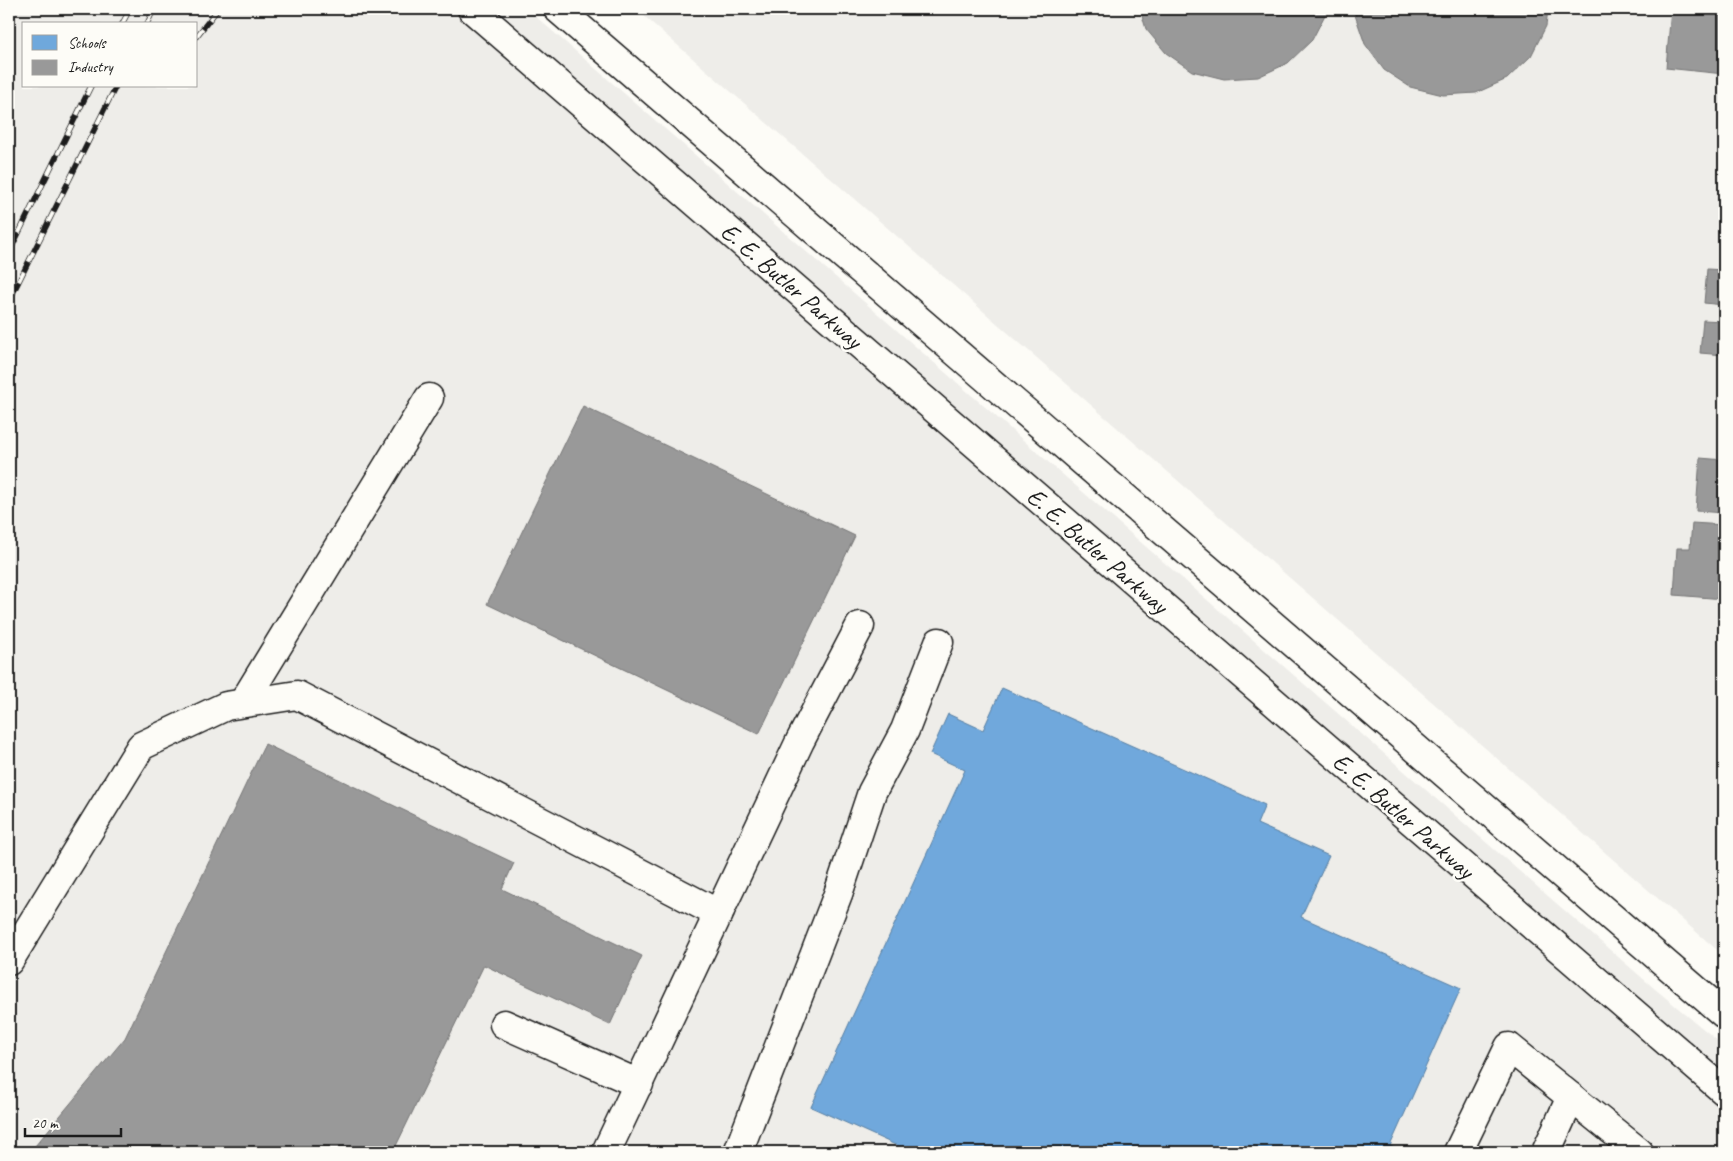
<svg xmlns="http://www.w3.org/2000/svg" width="1733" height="1161" viewBox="0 0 1733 1161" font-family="Caveat,sans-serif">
<rect width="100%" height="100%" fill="#fdfcf7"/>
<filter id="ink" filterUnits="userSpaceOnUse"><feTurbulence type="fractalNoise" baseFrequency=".02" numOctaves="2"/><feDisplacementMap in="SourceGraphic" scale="10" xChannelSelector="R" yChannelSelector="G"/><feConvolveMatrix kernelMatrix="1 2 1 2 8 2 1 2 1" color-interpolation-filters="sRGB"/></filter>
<g filter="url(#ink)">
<g fill="#eeede9" fill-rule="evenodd">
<path d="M9 9H527L1655 989 1724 1046V1152H9ZM24 24H196V86H24Z"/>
<polygon points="636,9 1724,9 1724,956"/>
</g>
<polygon fill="#6fa8dc" stroke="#567ea2" points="1002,688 1265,805 1257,824 1329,856 1301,917 1461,988 1390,1146 1404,1152 911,1152 811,1107 965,770 930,754 948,714 983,730"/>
<g fill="#999" stroke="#747474">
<polygon points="1140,9 1328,9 1312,40 1288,63 1258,77 1224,79 1192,71 1166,53 1146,29"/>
<polygon points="1355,9 1548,9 1546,26 1531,56 1507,79 1476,93 1443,95 1410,87 1384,70 1365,44 1355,15"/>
<polygon points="1671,9 1724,13 1724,74 1666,68"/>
<polygon points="1707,269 1724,270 1724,305 1704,303"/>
<polygon points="1703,320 1724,321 1724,355 1700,353"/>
<polygon points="583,406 855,536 759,734 487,604"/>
<polygon points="1700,458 1724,460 1724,513 1696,511"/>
<polygon points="1692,523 1724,525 1724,599 1674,595 1677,548 1690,548"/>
<polygon points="265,744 514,863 502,889 642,956 610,1025 484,965 393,1152 30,1152 125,1038"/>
</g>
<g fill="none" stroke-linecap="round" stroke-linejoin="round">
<defs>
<g id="minor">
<polyline points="243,703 429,398"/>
<polyline points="9,961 141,746 226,706 297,695 719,914"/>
<polyline points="504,1024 639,1084"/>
<polyline points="606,1152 800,741 860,626"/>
<polyline points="738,1152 838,894 872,792 905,730 939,642"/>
<polyline points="1458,1152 1509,1047 1639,1152"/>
<polyline points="1546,1152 1571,1097"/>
</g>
<g id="highway">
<polyline points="472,9 1724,1091"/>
<polyline points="558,9 1724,1014"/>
</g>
</defs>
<use href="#minor" stroke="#1c1c1c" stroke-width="31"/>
<use href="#highway" stroke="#1c1c1c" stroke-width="31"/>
<use href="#minor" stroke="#fdfcf7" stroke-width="28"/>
<use href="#highway" stroke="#fdfcf7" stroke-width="28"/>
<defs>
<g id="rail">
<polyline points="122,24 130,9"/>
<polyline points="147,24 154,9"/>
<polyline points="196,37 218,9"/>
<polyline points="9,253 91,86"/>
<polyline points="9,301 116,86"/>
</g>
</defs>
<use href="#rail" stroke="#1c1c1c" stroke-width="5.5"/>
<use href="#rail" stroke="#fdfcf7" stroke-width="4" stroke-dasharray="11" stroke-linecap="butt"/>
</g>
</g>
<g text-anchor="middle" stroke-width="5" stroke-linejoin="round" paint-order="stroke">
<g font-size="25" fill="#1c1c1c" stroke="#fdfcf7">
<text transform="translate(792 285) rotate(41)" y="9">E. E. Butler Parkway</text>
<text transform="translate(1098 550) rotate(41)" y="9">E. E. Butler Parkway</text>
<text transform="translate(1404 815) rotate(41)" y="9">E. E. Butler Parkway</text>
</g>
</g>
<rect width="1733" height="1161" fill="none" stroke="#fdfcf7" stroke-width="30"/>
<rect x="15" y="15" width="1703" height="1131" fill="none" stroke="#1c1c1c" stroke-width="2" filter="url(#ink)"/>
<rect x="22" y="22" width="175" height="65" fill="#fdfcf7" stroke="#a3a29f"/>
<rect x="32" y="35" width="25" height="15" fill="#6fa8dc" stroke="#a3a29f"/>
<text x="68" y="48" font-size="15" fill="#1c1c1c">Schools</text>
<rect x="32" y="60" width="25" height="15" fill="#999999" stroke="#a3a29f"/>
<text x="68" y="72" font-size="15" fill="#1c1c1c">Industry</text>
<path d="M25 1128v8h96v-8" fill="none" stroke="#1c1c1c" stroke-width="2.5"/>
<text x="32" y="1128" font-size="15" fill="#1c1c1c" stroke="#fdfcf7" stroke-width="4" paint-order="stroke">20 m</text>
</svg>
